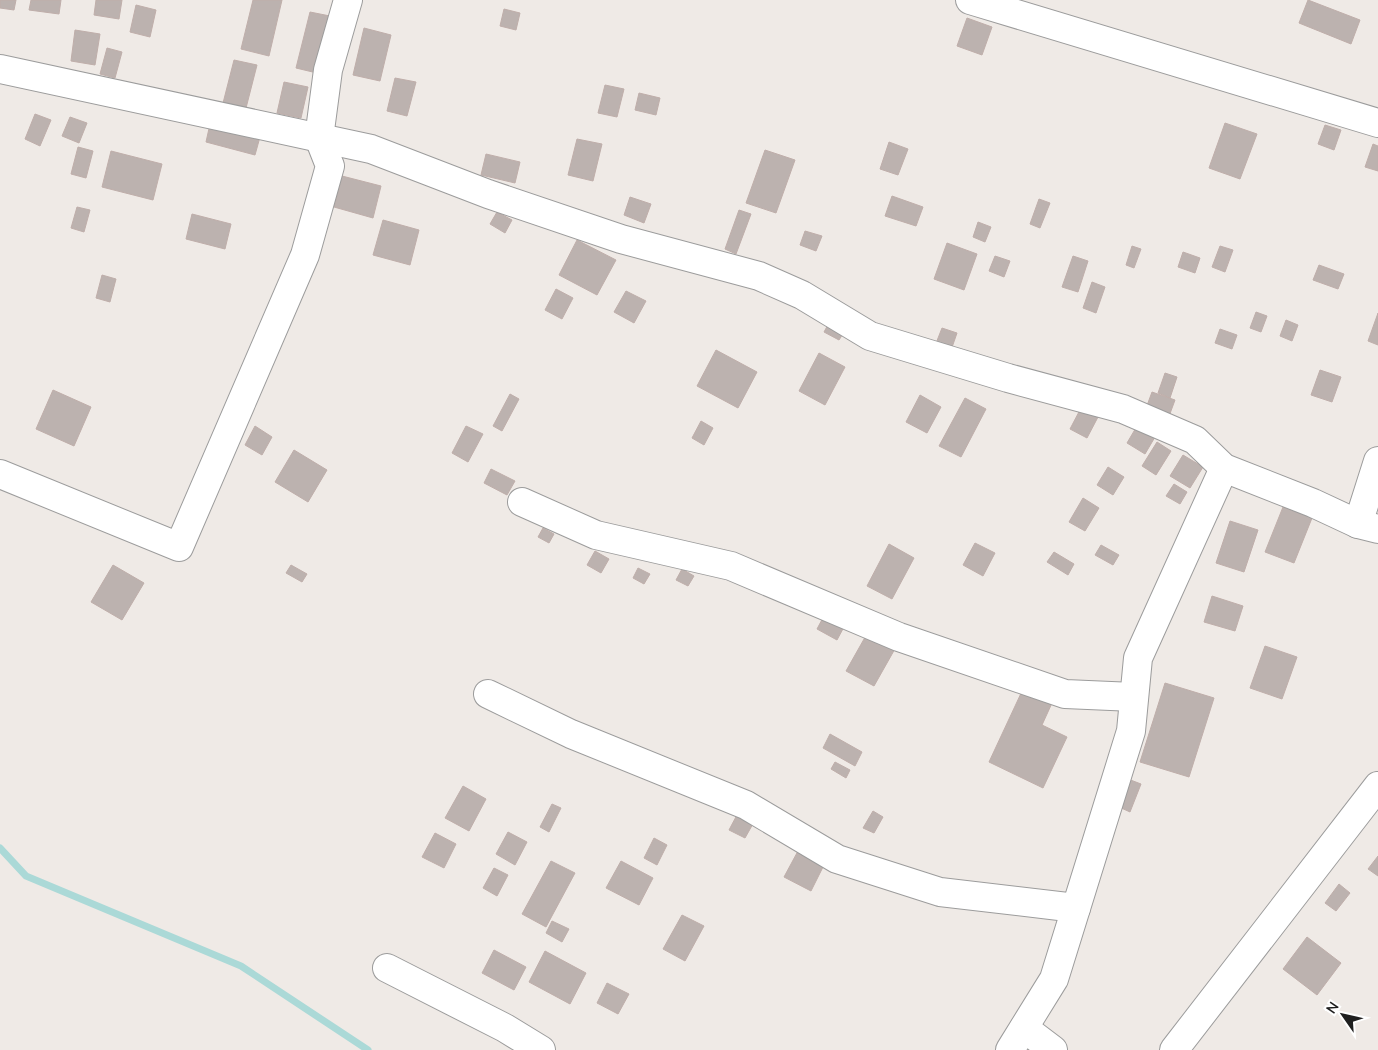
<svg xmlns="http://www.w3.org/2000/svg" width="1378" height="1050" viewBox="0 0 1378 1050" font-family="'Nunito Sans',sans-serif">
<rect width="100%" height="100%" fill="#efeae6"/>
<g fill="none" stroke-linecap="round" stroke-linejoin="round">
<polyline stroke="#abd9d7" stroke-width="7" points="0,848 26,876 241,966 368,1050"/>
</g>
<g fill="#bcb2af" stroke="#bfaeaa">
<polygon points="0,0 16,0 14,10 0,8"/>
<polygon points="31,0 61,0 59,14 29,10"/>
<polygon points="96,0 122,0 119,19 94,15"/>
<polygon points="253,0 282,0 269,56 241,49"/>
<polygon points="1308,0 1360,20 1351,44 1299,23"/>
<polygon points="136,5 156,10 150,37 130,32"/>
<polygon points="504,9 520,13 516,30 500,26"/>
<polygon points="310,12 335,17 321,74 296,68"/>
<polygon points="967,18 992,27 982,55 957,46"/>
<polygon points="364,28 391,35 380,81 353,75"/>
<polygon points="75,30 100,34 95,65 71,61"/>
<polygon points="107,48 122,52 115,78 100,74"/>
<polygon points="234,60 257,65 245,112 222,107"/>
<polygon points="395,78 416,82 407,116 387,111"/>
<polygon points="284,82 308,87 301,118 277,113"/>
<polygon points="605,85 624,89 617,117 598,113"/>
<polygon points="639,93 660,98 656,115 635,110"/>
<polygon points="35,114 51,120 40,146 25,139"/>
<polygon points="70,117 87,123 79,143 62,136"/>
<polygon points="1225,123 1257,134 1240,179 1209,168"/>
<polygon points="210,124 260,137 255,155 206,142"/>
<polygon points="1325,125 1341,130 1334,150 1318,144"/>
<polygon points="577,139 602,144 593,181 568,175"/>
<polygon points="889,142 908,149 898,175 880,169"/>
<polygon points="1373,144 1378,146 1378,171 1365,167"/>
<polygon points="78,147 93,151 86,178 71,174"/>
<polygon points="765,150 795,160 776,213 746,203"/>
<polygon points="111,151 162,164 153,200 102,187"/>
<polygon points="486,154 520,162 515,183 481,175"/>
<polygon points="342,176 381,186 373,218 334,207"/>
<polygon points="892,196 923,207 916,226 885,216"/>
<polygon points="630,197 651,204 644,223 624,215"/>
<polygon points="1039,199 1050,203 1040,228 1030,224"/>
<polygon points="77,207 90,210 84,232 71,228"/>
<polygon points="739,210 751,214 736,254 725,249"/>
<polygon points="497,212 512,220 505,233 490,224"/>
<polygon points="192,214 231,224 225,249 186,239"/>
<polygon points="383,220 419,230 410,265 373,255"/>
<polygon points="978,222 991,227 985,242 973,237"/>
<polygon points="805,231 822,236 816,251 800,245"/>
<polygon points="577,240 616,260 597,295 559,275"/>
<polygon points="947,243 977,254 964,290 934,279"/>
<polygon points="1132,246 1141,249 1134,268 1126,265"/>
<polygon points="1220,246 1233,250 1225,272 1212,267"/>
<polygon points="1183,252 1200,258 1195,273 1178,267"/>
<polygon points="995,256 1010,261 1004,277 989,271"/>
<polygon points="1073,256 1088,261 1078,292 1062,287"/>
<polygon points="1319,265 1344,274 1338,289 1313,280"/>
<polygon points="102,275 116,279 110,302 96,298"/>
<polygon points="1092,282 1105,287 1096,313 1083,308"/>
<polygon points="556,289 573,298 562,319 545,310"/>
<polygon points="626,291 646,301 634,323 614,312"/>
<polygon points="1256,312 1267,316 1261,332 1250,328"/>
<polygon points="1378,313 1378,345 1368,341"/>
<polygon points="1286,320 1298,325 1292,341 1280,336"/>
<polygon points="830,321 846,329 839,340 824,332"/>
<polygon points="942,328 957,333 949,356 933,351"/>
<polygon points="1220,329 1237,335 1232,349 1215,343"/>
<polygon points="716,350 757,372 738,408 697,386"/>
<polygon points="819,353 845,367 825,405 799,391"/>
<polygon points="1320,370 1341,377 1332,402 1311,395"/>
<polygon points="1165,373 1177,377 1170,398 1158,393"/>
<polygon points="53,390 91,407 74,446 36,429"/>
<polygon points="1152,392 1175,400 1168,419 1145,411"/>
<polygon points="510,394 519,399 502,431 493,426"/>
<polygon points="920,395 941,407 927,433 906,422"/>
<polygon points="965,398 986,409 961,457 939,446"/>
<polygon points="1081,408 1098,417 1087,438 1070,429"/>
<polygon points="701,421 713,428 704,445 692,438"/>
<polygon points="255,426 272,437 262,455 245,445"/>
<polygon points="466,426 483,434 468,462 452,453"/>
<polygon points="1137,426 1155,437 1145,454 1127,443"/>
<polygon points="1157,442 1171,451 1156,475 1142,466"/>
<polygon points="294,450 327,470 308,502 275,482"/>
<polygon points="1183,455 1203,467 1190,488 1170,476"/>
<polygon points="1108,467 1124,477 1113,495 1097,485"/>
<polygon points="491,469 515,481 507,495 484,483"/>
<polygon points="1174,484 1187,492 1180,504 1166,496"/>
<polygon points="1083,498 1099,508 1085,531 1069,522"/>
<polygon points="1283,507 1312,518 1294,563 1265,552"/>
<polygon points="1230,521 1258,530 1244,572 1216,563"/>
<polygon points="543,528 554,534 549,543 538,537"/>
<polygon points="975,543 995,553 983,576 963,565"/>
<polygon points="889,544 914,558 892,599 867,586"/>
<polygon points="1101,545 1119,555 1113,565 1095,555"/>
<polygon points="595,551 609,559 601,573 587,565"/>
<polygon points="1054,552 1074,564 1068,575 1047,562"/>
<polygon points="113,565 144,583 122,620 91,602"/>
<polygon points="291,565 307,574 302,582 286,573"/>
<polygon points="638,568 650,574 644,584 633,578"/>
<polygon points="682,569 694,576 688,586 676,580"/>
<polygon points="1212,596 1243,606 1235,631 1204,622"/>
<polygon points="825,614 845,625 837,640 817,629"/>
<polygon points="868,632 896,647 874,686 846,671"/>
<polygon points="1265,646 1297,657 1282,699 1250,688"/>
<polygon points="1165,683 1214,698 1189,777 1140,762"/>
<polygon points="1023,689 1052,703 1042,725 1067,737 1043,788 989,762"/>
<polygon points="830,734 862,752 855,766 823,748"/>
<polygon points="835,762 850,770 846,778 831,769"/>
<polygon points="1128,779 1141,784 1130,812 1117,806"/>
<polygon points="463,786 486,799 469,831 445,818"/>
<polygon points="552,804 561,808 549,832 540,827"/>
<polygon points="873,811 883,817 874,833 863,828"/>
<polygon points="738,813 754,822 745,838 729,830"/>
<polygon points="508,832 527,842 515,865 496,854"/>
<polygon points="435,833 456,844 444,868 422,857"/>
<polygon points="654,838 667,845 657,865 644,858"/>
<polygon points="798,851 824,865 811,891 784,877"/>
<polygon points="1378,856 1378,876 1368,869"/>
<polygon points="551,861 575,873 546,927 522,914"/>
<polygon points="621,861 653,878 639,905 606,888"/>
<polygon points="494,868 508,875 497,896 483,888"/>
<polygon points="1339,884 1350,893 1336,911 1325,903"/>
<polygon points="682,915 704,926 685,961 663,949"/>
<polygon points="552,921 569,929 562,942 546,933"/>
<polygon points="1307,937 1341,963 1317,995 1283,969"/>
<polygon points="494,950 526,967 514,990 482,973"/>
<polygon points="545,951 586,973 570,1004 529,982"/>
<polygon points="607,983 629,994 618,1014 597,1003"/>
</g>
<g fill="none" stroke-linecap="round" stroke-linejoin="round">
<defs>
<g id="minor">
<polyline points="970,0 1378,123"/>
<polyline points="0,69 371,149 488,194 621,239 759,276 802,295 870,336 1008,378 1123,409 1195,440 1224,468 1313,503 1358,524 1378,529"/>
<polyline points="0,474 179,547 305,255 330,166 319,138 328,70 348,0"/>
<polyline points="522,502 596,535 731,566 899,637 1065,694 1134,697"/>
<polyline points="1358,524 1378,461"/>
<polyline points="488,694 571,734 746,805 837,859 940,892 1076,908"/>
<polyline points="387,968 505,1028 541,1050"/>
<polyline points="1024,1028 1053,1050"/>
<polyline points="1010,1050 1054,979 1131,731 1138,658 1224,468"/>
<polyline points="1174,1050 1378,786"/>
</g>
</defs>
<use href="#minor" stroke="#9c9c9c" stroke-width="30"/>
<use href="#minor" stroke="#fff" stroke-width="28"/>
</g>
<g transform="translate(1343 1015) rotate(304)" stroke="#ffffff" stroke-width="4" paint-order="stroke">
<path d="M0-4L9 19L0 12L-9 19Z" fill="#1f1f1f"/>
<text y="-8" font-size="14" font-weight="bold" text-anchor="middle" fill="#1f1f1f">N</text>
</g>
</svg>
